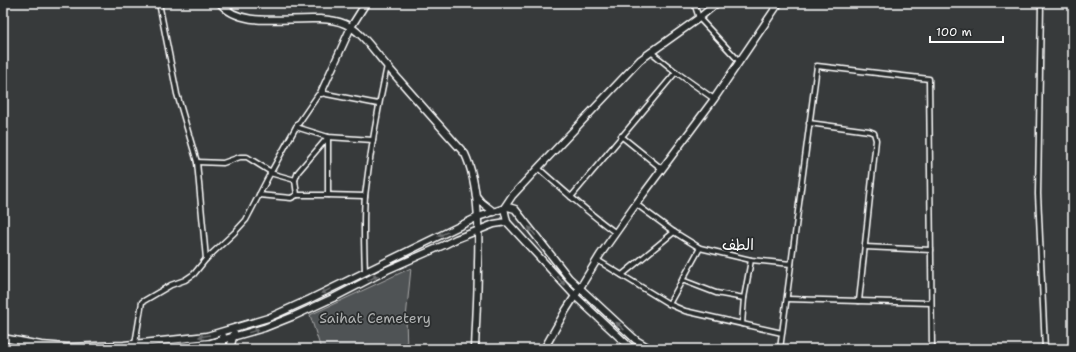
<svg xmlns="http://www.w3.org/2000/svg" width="1076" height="352" viewBox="0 0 1076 352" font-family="'Shantell Sans','Playpen Sans Arabic',sans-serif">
<rect width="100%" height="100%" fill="#373a3b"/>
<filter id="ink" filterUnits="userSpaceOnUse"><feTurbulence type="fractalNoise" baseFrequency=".025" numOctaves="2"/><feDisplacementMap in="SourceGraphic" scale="8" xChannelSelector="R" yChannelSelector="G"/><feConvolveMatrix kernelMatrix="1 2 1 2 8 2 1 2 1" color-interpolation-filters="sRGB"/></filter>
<g filter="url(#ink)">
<polygon fill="#505354" stroke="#a8a9aa" points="411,268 406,318 407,349 321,349 310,315"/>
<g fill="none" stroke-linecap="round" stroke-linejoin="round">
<defs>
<g id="street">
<polyline points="159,3 177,94 197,162 206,259"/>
<polyline points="694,3 699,18 739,61"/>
<polyline points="1041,3 1038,194 1045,349"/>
<polyline points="651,52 676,72 714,99"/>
<polyline points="809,123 869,131 874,133 876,140 859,301"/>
<polyline points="296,127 328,137 373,140"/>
<polyline points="621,136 662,169"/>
<polyline points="328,137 298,172 295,180 297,195 328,195 365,196"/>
<polyline points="328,137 328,195"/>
<polyline points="197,162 223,163 240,157 247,157 271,172"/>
<path d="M538 168C563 190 588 213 616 233"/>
<polyline points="270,173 295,180"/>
<polyline points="259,195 291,198 297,195"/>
<polyline points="571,197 676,72"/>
<polyline points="636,204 674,232 700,248 751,260 791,264"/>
<polyline points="865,247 931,250"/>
<polyline points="597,260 669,304 685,311 782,333"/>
<path d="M365 272C364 246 363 221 365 196 370 153 378 108 387 66"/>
<polyline points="622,275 674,232"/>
<polyline points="682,280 716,293 744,298"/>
<polyline points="787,299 931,303"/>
<polyline points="669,304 700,248"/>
<polyline points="742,324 744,298 751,260"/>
<polyline points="135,344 142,302 171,285 185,280 194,274 206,259 234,233 246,220 271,172 296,127 318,95 321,93 378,104"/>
<polyline points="780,349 817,66 929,79 932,349"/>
</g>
<g id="secondary">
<path d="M220 3C245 35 310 9 345 24 363 32 375 53 388 67 413 96 439 125 465 154 479 184 479 230 478 263 478 292 476 320 475 349"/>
<polyline points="321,93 351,27 366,3"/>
<polyline points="476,196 481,202 494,212"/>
<polyline points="507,222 504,208 512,196 538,168 640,60 699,18 717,3"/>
<polyline points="3,338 41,345 67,347 124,345 207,336 268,318 310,299 478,217 508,207 515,209 569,278 636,340 651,349"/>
<polyline points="3,346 22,349"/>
<polyline points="147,349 211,343 264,328 294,316 333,298 387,270 444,245 456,239 494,224 507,222 575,296 632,349"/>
<polyline points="222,349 223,336"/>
<polyline points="230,349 234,333"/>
<polyline points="544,349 566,310 575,296 600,255 636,204 714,99 779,3"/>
</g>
</defs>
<use href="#street" stroke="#fff" stroke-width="7"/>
<use href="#secondary" stroke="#fff" stroke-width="9"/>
<use href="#street" stroke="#2a2d2e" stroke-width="4"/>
<use href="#secondary" stroke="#2a2d2e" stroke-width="6"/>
</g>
<defs><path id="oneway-solid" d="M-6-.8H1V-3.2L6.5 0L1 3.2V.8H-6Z"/></defs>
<g fill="#6a6c6d">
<use href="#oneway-solid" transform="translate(532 231) rotate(-128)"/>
<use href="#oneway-solid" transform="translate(443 234) rotate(155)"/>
<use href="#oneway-solid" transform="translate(373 278) rotate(-27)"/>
<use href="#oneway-solid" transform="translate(561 281) rotate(48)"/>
<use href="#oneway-solid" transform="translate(326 291) rotate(154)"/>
<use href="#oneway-solid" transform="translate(620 326) rotate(-137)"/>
<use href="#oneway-solid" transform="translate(254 331) rotate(-16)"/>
<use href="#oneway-solid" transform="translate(204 336) rotate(170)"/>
</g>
</g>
<g text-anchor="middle" stroke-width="3.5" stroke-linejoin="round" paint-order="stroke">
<g font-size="14" fill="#b0b2b2" stroke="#2a2d2e">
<text x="375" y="323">Saihat Cemetery</text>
</g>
<g font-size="15" fill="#fff" stroke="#2a2d2e">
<text x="738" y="250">الطف</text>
</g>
</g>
<rect width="1076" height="352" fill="none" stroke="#2a2d2e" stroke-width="16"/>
<rect x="8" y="8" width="1060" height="336" fill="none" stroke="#fff" stroke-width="1.5" filter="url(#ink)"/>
<path d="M930 36v6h73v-6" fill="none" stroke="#ffffff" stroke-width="2"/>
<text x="936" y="36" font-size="12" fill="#ffffff" stroke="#2a2d2e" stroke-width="3" paint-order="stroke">100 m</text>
</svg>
